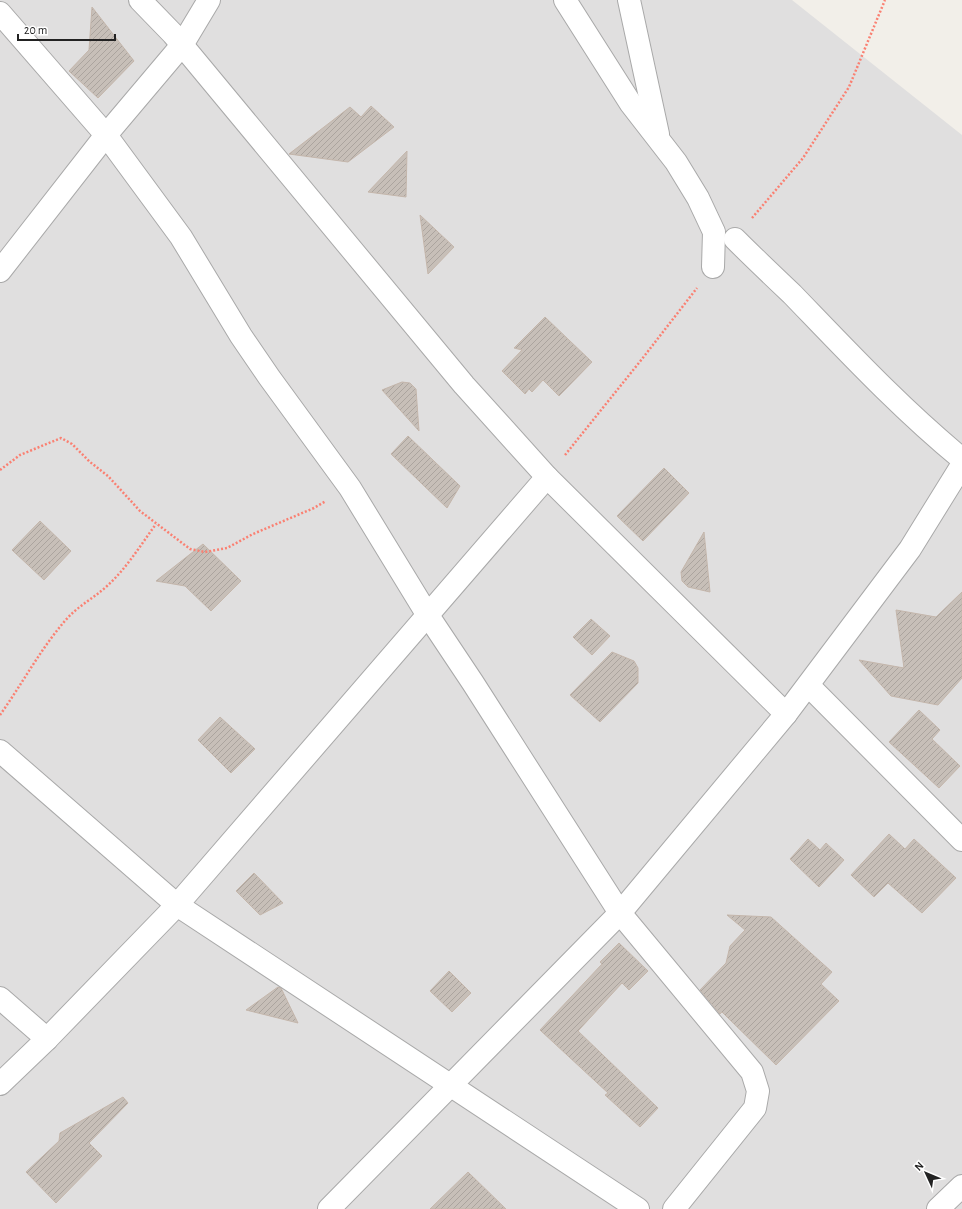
<svg xmlns="http://www.w3.org/2000/svg" width="962" height="1209" viewBox="0 0 962 1209" font-family="'Alegreya Sans',sans-serif">
<defs>
<pattern id="building-hatch" width="6" height="6" patternUnits="userSpaceOnUse"><rect width="6" height="6" fill="#c7bfb8"/><path d="M-1 1l2-2M0 6l6-6M5 7l2-2" fill="none" stroke="#aba49e"/></pattern>
</defs>
<rect width="100%" height="100%" fill="#f2efe9"/>
<polygon fill="#e0dfdf" points="0,0 792,0 962,135 962,1209 0,1209"/>
<g fill="url(#building-hatch)" stroke="#c4b6ab">
<polygon points="92,7 134,61 98,98 69,71 89,50"/>
<polygon points="371,106 394,127 348,162 289,154 350,107 361,117"/>
<polygon points="407,151 406,197 368,192"/>
<polygon points="420,215 454,247 428,274"/>
<polygon points="545,317 592,362 559,396 543,380 532,392 529,389 525,394 502,371 522,350 514,348"/>
<polygon points="402,382 410,383 416,389 419,431 382,390"/>
<polygon points="408,436 460,486 447,508 391,454"/>
<polygon points="664,468 689,493 643,541 617,516"/>
<polygon points="40,521 71,551 44,580 12,550"/>
<polygon points="704,532 710,592 688,587 682,581 681,572"/>
<polygon points="203,544 241,581 211,611 185,586 156,581"/>
<polygon points="962,592 962,678 938,705 891,696 859,660 904,668 896,610 936,617"/>
<polygon points="591,619 610,636 592,655 573,637"/>
<polygon points="612,652 634,661 638,668 638,683 600,722 570,695"/>
<polygon points="919,710 940,730 932,739 960,766 939,788 889,742"/>
<polygon points="220,717 255,749 231,773 198,740"/>
<polygon points="889,834 905,849 914,839 956,878 922,913 888,883 874,897 851,875"/>
<polygon points="808,839 820,850 826,843 844,860 819,887 790,859"/>
<polygon points="254,873 283,903 260,915 236,891"/>
<polygon points="727,915 771,917 832,972 821,984 839,1001 776,1065 722,1012 720,1014 700,990 726,963 730,946 745,930"/>
<polygon points="619,943 648,971 629,990 622,983 578,1031 658,1108 640,1127 605,1095 608,1093 540,1030 602,964 600,962"/>
<polygon points="449,971 471,993 452,1012 430,991"/>
<polygon points="278,987 281,988 298,1023 246,1010"/>
<polygon points="123,1097 128,1103 89,1143 102,1156 56,1203 26,1172 59,1141 60,1133"/>
<polygon points="468,1172 506,1209 430,1209"/>
</g>
<g fill="none" stroke-linecap="round" stroke-linejoin="round">
<defs>
<g id="minor">
<polyline points="140,0 173,34 464,385 547,477 786,714"/>
<polyline points="565,0 631,104 676,162 698,198 714,232 713,267"/>
<polyline points="629,0 658,134"/>
<polyline points="0,13 106,135 181,237 241,336 269,377 350,488 427,614 473,683 620,913 752,1072 758,1091 755,1108 674,1209"/>
<path d="M735 239C754 258 773 276 792 294 847 351 901 409 962 459"/>
<polyline points="0,271 106,135 182,45 209,0"/>
<polyline points="809,686 962,840"/>
<polyline points="0,751 177,905 638,1209"/>
<polyline points="0,998 47,1039"/>
<polyline points="0,1084 47,1039 177,905 547,477"/>
<polyline points="329,1209 620,913 786,714 910,549 962,465"/>
<polyline points="938,1209 962,1186"/>
</g>
</defs>
<use href="#minor" stroke="#a9a9a9" stroke-width="24"/>
<g stroke="#fa8072" stroke-width="2.5" stroke-dasharray="2 2" stroke-linecap="butt">
<polyline points="752,218 803,158 849,87 885,0"/>
<polyline points="565,455 642,359 697,288"/>
<polyline points="0,470 20,455 61,438 72,444 90,462 108,476 140,511 190,549 205,552 227,548 253,534 314,508 326,501"/>
<path d="M0 715C22 684 40 650 64 622 77 606 93 599 107 586 126 569 140 546 156 524"/>
</g>
<use href="#minor" stroke="#fff" stroke-width="22"/>
</g>
<g transform="translate(926 1173) rotate(314)" stroke="#ffffff" stroke-width="3" paint-order="stroke">
<path d="M0-3L7 15L0 10L-7 15Z" fill="#222222"/>
<text y="-6" font-size="11" font-weight="bold" text-anchor="middle" fill="#222222">N</text>
</g>
<path d="M18 34v6h97v-6" fill="none" stroke="#222222" stroke-width="2"/>
<text x="24" y="34" font-size="12" fill="#222222" stroke="#ffffff" stroke-width="3" paint-order="stroke">20 m</text>
</svg>
